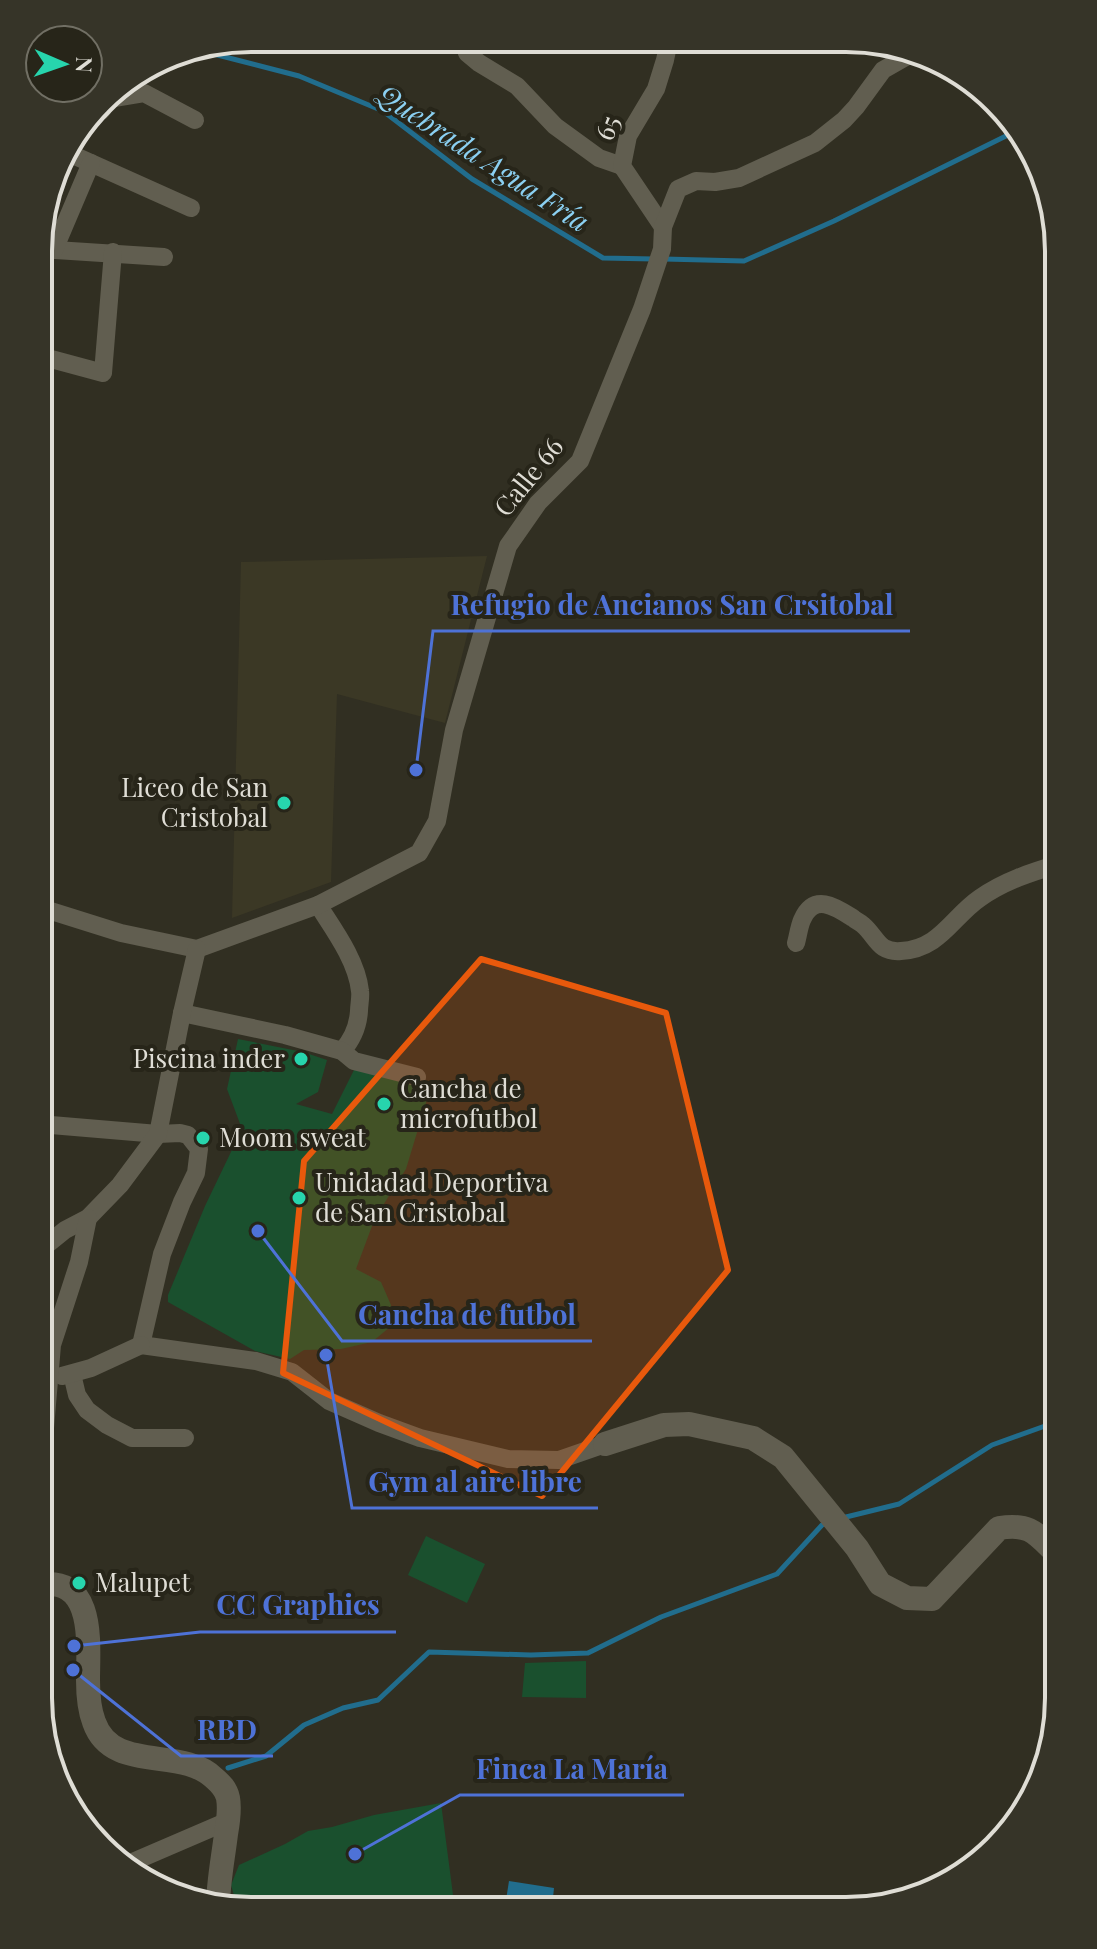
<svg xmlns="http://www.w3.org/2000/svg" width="1097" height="1949" viewBox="0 0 1097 1949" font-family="'Playfair Display',serif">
<rect width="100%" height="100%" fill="#312f22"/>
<polygon fill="#3b3825" points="487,556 445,723 337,694 331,882 232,918 241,562"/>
<g fill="#1a502e">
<polygon points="238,1039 303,1052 327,1060 318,1092 296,1104 332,1114 357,1064 432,1083 406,1169 375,1218 356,1269 381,1282 391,1305 390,1327 372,1342 341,1349 304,1350 290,1359 255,1351 168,1302 168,1295 205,1206 242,1129 227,1089"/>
<polygon points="426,1536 485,1564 467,1603 408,1575"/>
<polygon points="586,1661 586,1698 522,1697 525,1663"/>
<polygon points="441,1803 455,1910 238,1909 231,1885 239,1865 285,1844 308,1831 332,1827 374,1815"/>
</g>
<polygon fill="#216d8d" points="509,1881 554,1888 552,1907 506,1900"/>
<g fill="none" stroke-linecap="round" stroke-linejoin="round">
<g stroke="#216d8d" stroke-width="5">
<polyline points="194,49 299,76 383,111 472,179 603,258 654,259"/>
<polyline points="664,259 744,261 834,221 1014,132"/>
<polyline points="842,1518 899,1504 992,1445 1059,1421"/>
<polyline points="228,1768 266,1756 304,1725 343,1708 378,1700 429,1652 531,1655 588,1653 661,1617 777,1574 822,1525 827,1523"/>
</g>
<g stroke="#615e50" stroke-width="18">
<polyline points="466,39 465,47 467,53 479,63 517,86 555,126 599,158 622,166"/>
<path d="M96 110 101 111C105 108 104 102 108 99L144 93 195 120"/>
<polyline points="64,151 191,208"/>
<polyline points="663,227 622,166 628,136 656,89 665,60 669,41"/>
<polyline points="40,249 164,257"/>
<polyline points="54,250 91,163"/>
<polyline points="40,356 103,373 113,252"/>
<polyline points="39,576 41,577"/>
<path d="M318 905C334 930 357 961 360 991 361 997 359 1005 359 1011 358 1026 353 1039 342 1051"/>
<polyline points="39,910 51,911 121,933 197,949 318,905 419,853 437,821 454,730 508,546 538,503 580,461 642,309 662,249 663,227 678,189 696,181 715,182 739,178 815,143 844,120 856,107 883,70 911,54"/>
<path d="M796 943C798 936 799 927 802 920 814 892 836 907 853 918 856 921 860 922 863 925 877 937 878 953 901 951 940 949 952 917 980 898 1004 881 1032 872 1059 864"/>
<polyline points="182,1013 285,1035 342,1051 354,1061 417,1077"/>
<polyline points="39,1124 158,1134 180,1133 188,1135 199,1149 196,1173 182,1202 162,1254 141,1345 256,1361 292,1372 329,1401 379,1423 420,1438 508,1459 559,1460 605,1444"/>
<polyline points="39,1251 65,1230 88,1218 120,1185 158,1134 182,1013 197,949"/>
<polyline points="72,1374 77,1395 87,1410 107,1425 132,1438 185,1438"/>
<polyline points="62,1376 91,1368 141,1345"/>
<polyline points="38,1455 45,1428 52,1345 79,1262 88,1218"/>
<polyline points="121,1867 228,1821"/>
</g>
<g stroke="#615e50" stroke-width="24">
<path d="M605 1444 664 1425 689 1424 753 1438 783 1457 857 1548 880 1584 907 1598 932 1599 999 1528C1032 1523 1036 1534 1059 1556"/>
<path d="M38 1585C96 1575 88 1644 88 1680 88 1695 89 1709 94 1722 112 1774 181 1746 214 1778 221 1784 226 1789 228 1798 230 1809 228 1823 226 1834 223 1859 218 1883 218 1907"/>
</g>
</g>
<path fill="#e8590c" fill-opacity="0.2" stroke="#e8590c" stroke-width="6" stroke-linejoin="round" d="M481 959 666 1013 728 1270 542 1496 283 1373 304 1161Z"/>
<g fill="#27d5ad" stroke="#272519" stroke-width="3">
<circle cx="284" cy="803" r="8"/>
<circle cx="301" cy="1059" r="8"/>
<circle cx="384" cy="1104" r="8"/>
<circle cx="203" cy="1138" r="8"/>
<circle cx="299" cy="1198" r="8"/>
<circle cx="79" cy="1583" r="8"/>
</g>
<g text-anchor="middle" stroke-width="8" stroke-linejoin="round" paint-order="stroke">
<g font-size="26" fill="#dfddd5" stroke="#272519">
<text transform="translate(608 128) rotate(-68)" y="9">65</text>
<text transform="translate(529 477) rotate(-51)" y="9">Calle 66</text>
</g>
<g font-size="26" fill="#dfddd5" stroke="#272519" text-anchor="start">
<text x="268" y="797" text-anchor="end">Liceo de San<tspan x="268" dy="30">Cristobal</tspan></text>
<text x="285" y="1068" text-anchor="end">Piscina inder</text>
<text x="400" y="1098">Cancha de<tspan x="400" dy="30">microfutbol</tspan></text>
<text x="219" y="1147">Moom sweat</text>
<text x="315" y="1192">Unidadad Deportiva<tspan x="315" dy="30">de San Cristobal</tspan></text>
<text x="95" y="1592">Malupet</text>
</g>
<g font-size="28" font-style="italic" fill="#8bd0f2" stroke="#272519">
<text transform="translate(483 158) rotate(33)" y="10">Quebrada Agua Fría</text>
</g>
</g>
<path d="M0 0H1097V1949H0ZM251 52H846A199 199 0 0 1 1045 251V1698A199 199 0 0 1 846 1897H251A199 199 0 0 1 52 1698V251A199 199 0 0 1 251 52Z" fill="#363428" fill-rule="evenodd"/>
<path fill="none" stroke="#dfddd5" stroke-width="4" d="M251 52H846A199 199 0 0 1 1045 251V1698A199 199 0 0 1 846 1897H251A199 199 0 0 1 52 1698V251A199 199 0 0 1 251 52Z"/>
<path fill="none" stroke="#4e72d7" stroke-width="3" d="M416 770L433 631H910M258 1231L342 1341H592M326 1355L352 1508H598M74 1646L200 1632H396M73 1670L181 1756H273M355 1854L460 1795H684"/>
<g fill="#4e72d7" stroke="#272519" stroke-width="3">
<circle cx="416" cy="770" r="8"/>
<circle cx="258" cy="1231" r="8"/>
<circle cx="326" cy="1355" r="8"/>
<circle cx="74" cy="1646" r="8"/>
<circle cx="73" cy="1670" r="8"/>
<circle cx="355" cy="1854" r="8"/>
</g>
<g font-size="28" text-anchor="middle" font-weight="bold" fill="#4e72d7" stroke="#272519" stroke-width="8" stroke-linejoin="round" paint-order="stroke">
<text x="672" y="615">Refugio de Ancianos San Crsitobal</text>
<text x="467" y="1325">Cancha de futbol</text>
<text x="475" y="1492">Gym al aire libre</text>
<text x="298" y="1615">CC Graphics</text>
<text x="227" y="1740">RBD</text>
<text x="572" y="1779">Finca La María</text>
</g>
<g transform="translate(64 64) rotate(92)"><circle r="38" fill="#272519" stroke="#716f64" stroke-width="2"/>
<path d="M0-6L14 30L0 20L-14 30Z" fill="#27d5ad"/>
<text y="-12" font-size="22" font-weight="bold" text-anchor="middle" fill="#dfddd5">N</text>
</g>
</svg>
